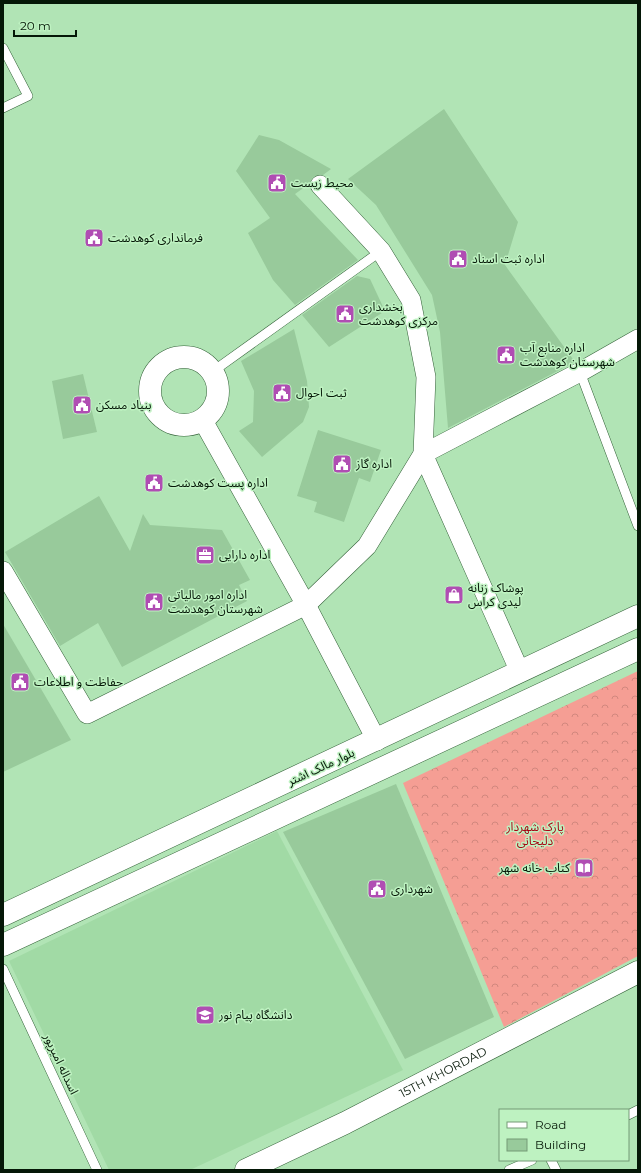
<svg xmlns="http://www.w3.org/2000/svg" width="641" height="1173" viewBox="0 0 641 1173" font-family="Montserrat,'Noto Sans Arabic',sans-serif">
<defs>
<pattern id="forest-crowns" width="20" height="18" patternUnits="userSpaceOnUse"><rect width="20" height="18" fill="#f59e94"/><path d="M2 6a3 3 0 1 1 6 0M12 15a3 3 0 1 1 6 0" fill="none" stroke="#d1877e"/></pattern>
</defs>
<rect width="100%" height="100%" fill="#b1e4b5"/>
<polygon fill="#a1daa5" points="277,831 403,1070 190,1170 109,1170 9,961"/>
<polygon fill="url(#forest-crowns)" points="638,671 638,956 504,1027 403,783"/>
<g fill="#98ca9b">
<polygon points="444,109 518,222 505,265 575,362 448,428 440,332 432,295 376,205 348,179"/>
<polygon points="259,135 279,140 331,169 323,175 313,177 309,184 295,194 358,260 295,305 273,280 248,233 270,218 236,171"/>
<polygon points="357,276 370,279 385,311 329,347 302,315"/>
<polygon points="294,329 307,381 309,407 303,422 262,457 239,431 253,422 254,391 241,361"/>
<polygon points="83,374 97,432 63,439 52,381"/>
<polygon points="318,430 381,450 370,482 359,478 344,522 314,512 317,502 297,496"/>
<polygon points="99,496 130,551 143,514 150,525 222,530 250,580 239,585 247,601 122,667 98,623 60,646 5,552"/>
<polygon points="3,624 71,740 3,772"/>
<polygon points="396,784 494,1017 405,1059 283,832"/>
</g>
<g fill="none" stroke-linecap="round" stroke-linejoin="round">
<defs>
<g id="service">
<polyline points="3,48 28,96 3,108"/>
<polyline points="212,372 381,251"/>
<polyline points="580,372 638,526"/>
<polyline points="3,969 97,1170"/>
<polyline points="628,1115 638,1110"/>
<polyline points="551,1160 556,1170"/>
<polyline points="509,1170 532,1160"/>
</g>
<g id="minor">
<polyline points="202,419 306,605 377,741"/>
<polyline points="3,571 87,714 306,605 367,546 423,454 426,377 411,300 381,251 320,185"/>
<polyline points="520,672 423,454 580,372 638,339"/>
</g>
<g id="tertiary">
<circle cx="184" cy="391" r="34"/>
<path id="s1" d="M246 1170 345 1123 638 972"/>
</g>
<g id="primary">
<polyline points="3,915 638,616"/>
<polyline points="3,945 638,649"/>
</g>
</defs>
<use href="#service" stroke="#35633a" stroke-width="10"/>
<use href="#minor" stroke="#35633a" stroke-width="20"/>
<use href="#tertiary" stroke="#35633a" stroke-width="23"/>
<use href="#primary" stroke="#35633a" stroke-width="23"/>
<use href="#service" stroke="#fff" stroke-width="9"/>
<use href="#minor" stroke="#fff" stroke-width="19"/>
<use href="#tertiary" stroke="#fff" stroke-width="22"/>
<use href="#primary" stroke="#fff" stroke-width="22"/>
</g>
<defs>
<symbol id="civic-square" viewBox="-11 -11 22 22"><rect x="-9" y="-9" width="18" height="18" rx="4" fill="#b04db3" stroke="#bef2c1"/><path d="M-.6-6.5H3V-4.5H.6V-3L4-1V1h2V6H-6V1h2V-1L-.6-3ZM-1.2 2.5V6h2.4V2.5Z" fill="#fff"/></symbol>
<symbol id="office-square" viewBox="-11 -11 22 22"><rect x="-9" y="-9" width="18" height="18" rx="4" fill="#b04db3" stroke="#bef2c1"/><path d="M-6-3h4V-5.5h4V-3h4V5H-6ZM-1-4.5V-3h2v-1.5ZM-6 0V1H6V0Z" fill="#fff"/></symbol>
<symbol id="shop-square" viewBox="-11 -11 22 22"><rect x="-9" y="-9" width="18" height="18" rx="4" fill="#b04db3" stroke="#bef2c1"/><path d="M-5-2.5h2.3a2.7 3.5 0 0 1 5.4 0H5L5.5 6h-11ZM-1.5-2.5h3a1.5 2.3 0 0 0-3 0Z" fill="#fff"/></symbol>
<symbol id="library-square" viewBox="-11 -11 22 22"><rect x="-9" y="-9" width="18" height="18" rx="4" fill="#b04db3" stroke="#bef2c1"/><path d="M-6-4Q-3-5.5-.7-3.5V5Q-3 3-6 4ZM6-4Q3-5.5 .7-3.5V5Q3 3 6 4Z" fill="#fff"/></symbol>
<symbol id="university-square" viewBox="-11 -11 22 22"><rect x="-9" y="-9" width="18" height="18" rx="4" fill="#b04db3" stroke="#bef2c1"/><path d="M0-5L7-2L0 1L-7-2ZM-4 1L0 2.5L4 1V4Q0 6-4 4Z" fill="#fff"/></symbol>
</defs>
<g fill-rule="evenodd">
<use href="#civic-square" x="266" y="172" width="22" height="22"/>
<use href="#civic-square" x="83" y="227" width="22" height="22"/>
<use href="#civic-square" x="447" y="248" width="22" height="22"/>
<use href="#civic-square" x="334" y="303" width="22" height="22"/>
<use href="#civic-square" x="495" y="344" width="22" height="22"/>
<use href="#civic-square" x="271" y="382" width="22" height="22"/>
<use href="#civic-square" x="71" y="394" width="22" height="22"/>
<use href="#civic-square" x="331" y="453" width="22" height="22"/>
<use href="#civic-square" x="143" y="472" width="22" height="22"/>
<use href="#office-square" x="194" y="544" width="22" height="22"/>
<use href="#shop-square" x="443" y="584" width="22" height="22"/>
<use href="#civic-square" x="143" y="591" width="22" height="22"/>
<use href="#civic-square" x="9" y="671" width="22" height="22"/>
<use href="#library-square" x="573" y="857" width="22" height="22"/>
<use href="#civic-square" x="366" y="878" width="22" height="22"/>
<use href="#university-square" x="194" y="1004" width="22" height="22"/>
</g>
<g text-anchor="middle" stroke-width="3" stroke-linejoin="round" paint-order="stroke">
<g font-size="12" fill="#051707" stroke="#bef2c1" text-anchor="start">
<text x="291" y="187">محیط زیست</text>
<text x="108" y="242">فرمانداری کوهدشت</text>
<text x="472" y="263">اداره ثبت اسناد</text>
<text x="359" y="311">بخشداری<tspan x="359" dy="14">مرکزی کوهدشت</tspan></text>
<text x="520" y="352">اداره منابع آب<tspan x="520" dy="14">شهرستان کوهدشت</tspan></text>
<text x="296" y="397">ثبت احوال</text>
<text x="96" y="409">بنیاد مسکن</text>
<text x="356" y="468">اداره گاز</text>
<text x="168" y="487">اداره پست کوهدشت</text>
<text x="219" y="559">اداره دارایی</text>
<text x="468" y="592">پوشاک زنانه<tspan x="468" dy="14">لیدی کراس</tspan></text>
<text x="168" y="599">اداره امور مالیاتی<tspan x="168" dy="14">شهرستان کوهدشت</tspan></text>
<text x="34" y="686">حفاظت و اطلاعات</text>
<text x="570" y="872" text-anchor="end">کتاب خانه شهر</text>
<text x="391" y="893">شهرداری</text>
<text x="219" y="1019">دانشگاه پیام نور</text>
</g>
<g font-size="12" fill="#051707" stroke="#bef2c1">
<text transform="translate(321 767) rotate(-25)" y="4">بلوار مالک اشتر</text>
<text transform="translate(61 1064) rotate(65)" y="4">اسداله امیرپور</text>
<text dy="4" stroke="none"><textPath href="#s1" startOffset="220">15TH KHORDAD</textPath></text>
</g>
<g font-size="12" fill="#a60313" stroke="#bef2c1">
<text x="535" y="831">پارک شهردار<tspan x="535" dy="14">دلیجانی</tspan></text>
</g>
</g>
<rect width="641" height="1173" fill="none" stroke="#051707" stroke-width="8"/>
<rect x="499" y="1109" width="130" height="52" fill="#bef2c1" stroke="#749a77"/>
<rect x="507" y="1122" width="20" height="6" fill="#ffffff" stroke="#749a77"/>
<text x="535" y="1129" font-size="12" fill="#051707">Road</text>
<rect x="507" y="1139" width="20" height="12" fill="#98ca9b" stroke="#749a77"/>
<text x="535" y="1149" font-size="12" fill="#051707">Building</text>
<path d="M14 30v6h62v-6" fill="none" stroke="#051707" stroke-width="2"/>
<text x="20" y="30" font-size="12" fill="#051707" stroke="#bef2c1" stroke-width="3" paint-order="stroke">20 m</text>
</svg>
